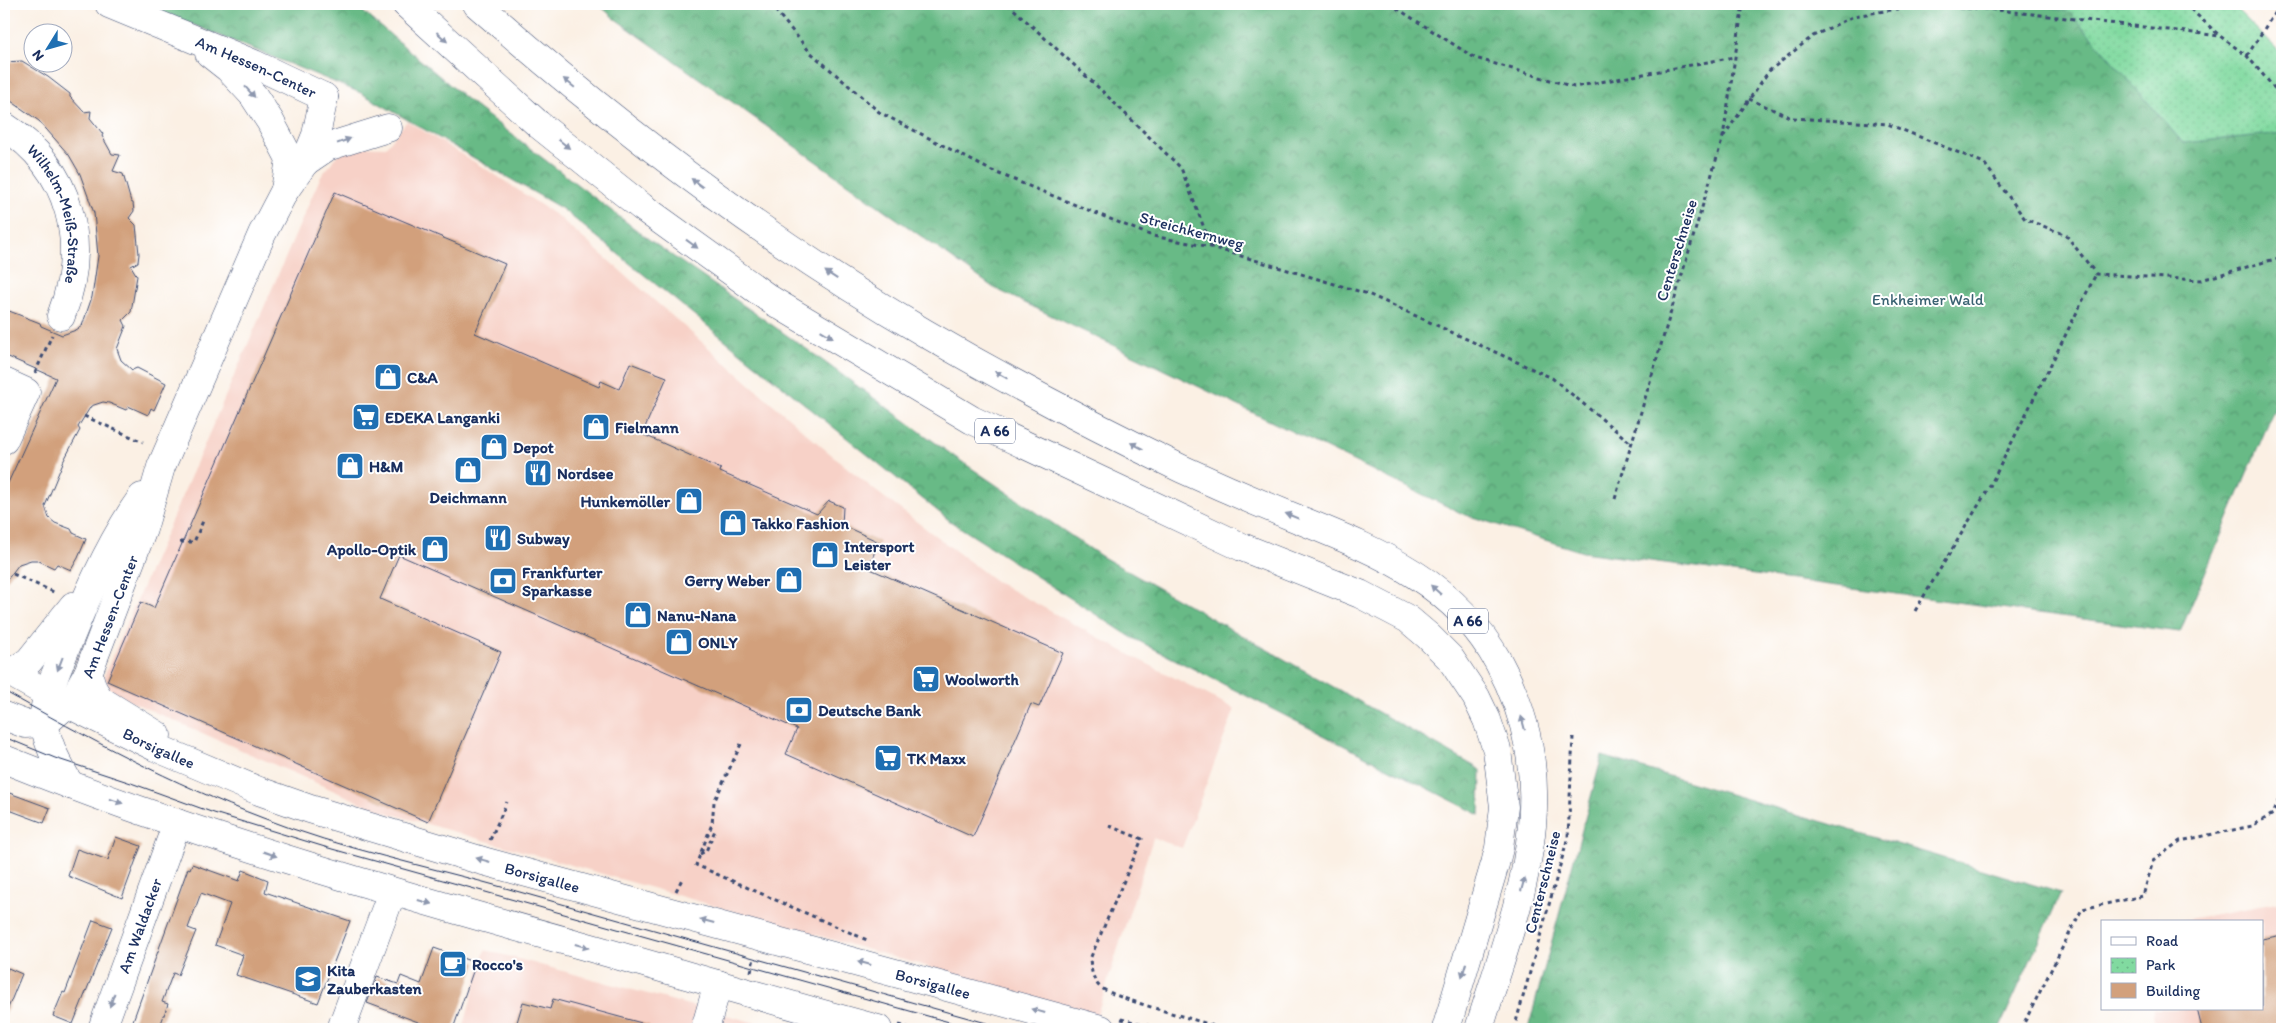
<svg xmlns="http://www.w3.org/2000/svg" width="2286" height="1033" viewBox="0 0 2286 1033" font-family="Itim,sans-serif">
<defs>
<pattern id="forest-crowns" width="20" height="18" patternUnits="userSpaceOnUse" patternTransform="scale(1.25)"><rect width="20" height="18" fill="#68ba86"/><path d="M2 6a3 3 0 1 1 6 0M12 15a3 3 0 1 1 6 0" fill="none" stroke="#559871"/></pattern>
<pattern id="park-dots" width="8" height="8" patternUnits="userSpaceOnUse" patternTransform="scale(1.25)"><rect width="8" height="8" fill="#81daa0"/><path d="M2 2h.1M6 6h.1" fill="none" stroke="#6fbb8c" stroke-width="1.8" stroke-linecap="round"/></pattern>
</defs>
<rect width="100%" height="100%" fill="#fff"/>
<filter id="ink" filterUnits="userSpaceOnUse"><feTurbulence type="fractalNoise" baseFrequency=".02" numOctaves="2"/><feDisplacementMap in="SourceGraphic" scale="10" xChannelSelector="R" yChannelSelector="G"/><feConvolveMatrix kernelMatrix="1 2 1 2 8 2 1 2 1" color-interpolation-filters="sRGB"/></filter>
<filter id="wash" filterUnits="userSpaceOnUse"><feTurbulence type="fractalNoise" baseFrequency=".0096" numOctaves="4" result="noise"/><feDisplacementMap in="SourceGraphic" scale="20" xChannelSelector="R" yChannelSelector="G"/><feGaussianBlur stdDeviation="1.12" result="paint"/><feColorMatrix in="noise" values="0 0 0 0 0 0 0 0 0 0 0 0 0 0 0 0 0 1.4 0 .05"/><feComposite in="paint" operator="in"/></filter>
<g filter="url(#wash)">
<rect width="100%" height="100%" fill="#fbf0e4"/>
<g fill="#f7d1c7">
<polygon points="407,121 494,174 560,218 821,446 877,492 997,582 1132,656 1235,709 1182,848 1153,838 1097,1015 378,810 118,696 108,687 104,676 320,178 337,155 354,146 386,147"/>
<polygon points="2282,902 2282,1029 2154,1029 2153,1009 2262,1009 2262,922 2173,922"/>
<polygon points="485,950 778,1029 463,1029"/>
</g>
<g fill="url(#forest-crowns)" stroke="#427472">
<polygon points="142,4 354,4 476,107 651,241 808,350 955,457 1101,556 1481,770 1480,815 1131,637 950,521 561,208 361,93"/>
<polygon points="598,4 2032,4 2070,12 2183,143 2282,133 2282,391 2180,632 1583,552 1463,514 994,288 614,18"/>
<polygon points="1602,756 2061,893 1999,1029 1528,1029"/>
</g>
<polygon fill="url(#park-dots)" stroke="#4e847f" points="2032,4 2231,4 2282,54 2282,133 2183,143 2070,12"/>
<g id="blocks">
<g fill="#d2a07c">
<polygon points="22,61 48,77 70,94 70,97 84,112 91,111 90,118 103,134 102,136 112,154 120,155 113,171 123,174 131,202 133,203 134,211 129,218 136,225 139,254 138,262 131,266 137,276 131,312 123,320 126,326 117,349 121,360 132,370 137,368 166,383 154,410 151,408 148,415 128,406 126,410 109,403 103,402 91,406 78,427 80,430 64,460 45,506 49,518 55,523 71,529 73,533 86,539 78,558 71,570 57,564 54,568 37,560 31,560 19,564 4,584 4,488 8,483 56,378 4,355 4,309 40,323 41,326 62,335 76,330 82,326 92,297 98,256 94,213 80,174 69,155 39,121 4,96 4,62"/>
<polygon points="335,192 505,264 475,333 599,387 601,381 619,389 630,363 667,377 642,434 721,469 720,472 817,514 829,501 843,507 842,525 879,542 868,568 1063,653 1039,707 1031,704 973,837 786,754 797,729 399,555 380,599 501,652 428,822 107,681 141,602 154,608"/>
<polygon points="4,791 50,808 44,823 4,808"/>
<polygon points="116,837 141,846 122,898 68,876 77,849 108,860"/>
<polygon points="192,864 239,881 243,870 268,880 265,892 350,921 318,1003 236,975 243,955 215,945 230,904 201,893 188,928 196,931 178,975 173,973 162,1002 168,1004 159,1029 130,1029 188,868 190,869"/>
<polygon points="93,920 112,927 73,1024 53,1016 63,992 65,993"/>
<polygon points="2282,935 2282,1029 2202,1029 2197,1009 2262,1009 2262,939"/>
<polygon points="434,948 476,963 453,1029 437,1029 367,1003 377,977 398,984 401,976 421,984"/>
<polygon points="8,968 22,974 4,1018 4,979"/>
<polygon points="553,999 649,1025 649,1029 515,1029 523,1002 550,1009"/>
</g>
</g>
</g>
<g filter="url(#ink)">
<use href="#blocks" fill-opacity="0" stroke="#3d4c72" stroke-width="1"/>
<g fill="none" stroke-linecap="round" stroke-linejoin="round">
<defs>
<g id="minor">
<path id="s1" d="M109 4 254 64 324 97"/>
<polyline points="209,53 228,68 253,95 270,121 290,159 285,190"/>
<path id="s2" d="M4 126C72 169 89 244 61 316"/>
<polyline points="305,162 327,147 388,128"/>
<polyline points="4,382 26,392 4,440"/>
<polyline points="11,673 29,661 73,606"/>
<polyline points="88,673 93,689 100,700 157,735"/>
<path id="s3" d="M4 716 25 724 45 723 74 698 88 673 143 529 161 467 262 234 285 190 305 162 316 135 324 97"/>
<path d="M70 785C58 764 44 740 44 715 45 696 54 678 61 660 83 605 107 546 142 497"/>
<path id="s4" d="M102 1029 177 823"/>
<polyline points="341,1029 392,892"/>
<polyline points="705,1029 718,984"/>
</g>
<g id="major">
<path id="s5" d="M4 669 48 694 155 747 259 791 310 809 483 861 1101 1029"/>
<path d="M4 759C190 834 383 890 577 944 677 972 777 1002 878 1029"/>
</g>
<g id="highway">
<polyline points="406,4 538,124 642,207 771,300 972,420 1242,547 1360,594 1408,619 1428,636 1450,658 1476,697 1487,720 1497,750 1504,807 1499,848 1495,864 1446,1029"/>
<path d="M477 4C617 127 764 239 925 333 1009 382 1095 427 1182 469 1219 486 1256 502 1293 517 1376 551 1454 580 1499 663 1568 792 1518 902 1479 1029"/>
</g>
</defs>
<use href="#minor" stroke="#3d4c72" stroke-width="29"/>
<use href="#major" stroke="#3d4c72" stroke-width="29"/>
<use href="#highway" stroke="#3d4c72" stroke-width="29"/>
<g stroke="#3d4c72" stroke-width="3" stroke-dasharray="4 4" stroke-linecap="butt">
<polyline points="770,4 810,52 879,112 992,171 1152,236 1211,247 1368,294 1552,378 1631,443"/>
<polyline points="1008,4 1100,89 1181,168 1211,246"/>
<polyline points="1390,4 1475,58 1574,87 1734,57"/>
<polyline points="2185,4 2220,36 2247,56 2282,97"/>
<polyline points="2247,56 2280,4"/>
<polyline points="1749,99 1792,118 1888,124 1984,163 2025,219 2066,235 2096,274 2201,280 2282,257"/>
<polyline points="1723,137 1769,71 1813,36 1854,16 1915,6 1989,9 2220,36"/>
<polyline points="35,373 52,335"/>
<polyline points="84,416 143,442"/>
<polyline points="1615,499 1723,137 1743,4"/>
<polyline points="180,542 194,542 203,521"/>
<polyline points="13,574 56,593"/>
<polyline points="1915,611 1990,486 2096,274"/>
<polyline points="741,744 714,802 712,824 696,865 867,940"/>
<path d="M1109 826 1142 839 1090 959C1091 968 1092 977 1098 985 1108 998 1198 1019 1222 1029"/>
<polyline points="490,840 507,802"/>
<polyline points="700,854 706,851 716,828"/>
<polyline points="676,891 682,879"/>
<polyline points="751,972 754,958"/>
<polyline points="1121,1019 1164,1029"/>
<polyline points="899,1025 914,1029"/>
<polyline points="1514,1029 1568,837 1573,737"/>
<polyline points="2021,1029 2082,909 2143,896 2153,861 2180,841 2252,826 2273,814 2282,795"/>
</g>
<use href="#minor" stroke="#fff" stroke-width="28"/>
<use href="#major" stroke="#fff" stroke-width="28"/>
<use href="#highway" stroke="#fff" stroke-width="28"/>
<g stroke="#1b2f5e" stroke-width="1">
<path d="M4 691C87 738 173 784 263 818 342 849 427 866 509 889 675 936 842 983 1008 1029"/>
<polyline points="4,737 55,758 131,783 214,813 325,847 974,1029"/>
</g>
</g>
<defs><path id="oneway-solid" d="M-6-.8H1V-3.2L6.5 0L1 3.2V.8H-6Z" transform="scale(1.25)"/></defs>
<g fill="#8d97ae">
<use href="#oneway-solid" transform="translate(442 37) rotate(42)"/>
<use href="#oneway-solid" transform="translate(569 83) rotate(-141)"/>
<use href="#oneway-solid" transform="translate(250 92) rotate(48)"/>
<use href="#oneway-solid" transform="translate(344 141) rotate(-21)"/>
<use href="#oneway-solid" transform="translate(564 144) rotate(39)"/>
<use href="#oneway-solid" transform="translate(697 183) rotate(-143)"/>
<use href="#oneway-solid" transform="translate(692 244) rotate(36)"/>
<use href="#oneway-solid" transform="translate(831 275) rotate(-147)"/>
<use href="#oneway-solid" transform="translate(827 334) rotate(31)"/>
<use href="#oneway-solid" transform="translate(1001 375) rotate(-151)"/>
<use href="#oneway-solid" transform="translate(1137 446) rotate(-153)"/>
<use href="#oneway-solid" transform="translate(1292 516) rotate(-158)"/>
<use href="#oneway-solid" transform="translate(1436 590) rotate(-138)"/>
<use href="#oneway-solid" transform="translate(60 664) rotate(111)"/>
<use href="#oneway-solid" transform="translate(1523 723) rotate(-105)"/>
<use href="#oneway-solid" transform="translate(116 801) rotate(19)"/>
<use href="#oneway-solid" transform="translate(270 854) rotate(19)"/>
<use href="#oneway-solid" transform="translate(483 860) rotate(-164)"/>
<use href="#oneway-solid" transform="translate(1523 884) rotate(-75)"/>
<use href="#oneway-solid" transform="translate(425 902) rotate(16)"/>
<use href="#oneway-solid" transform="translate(707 921) rotate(-165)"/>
<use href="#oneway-solid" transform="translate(582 946) rotate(16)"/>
<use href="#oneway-solid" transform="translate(864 963) rotate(-165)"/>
<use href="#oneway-solid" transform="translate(1464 970) rotate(107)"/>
<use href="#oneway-solid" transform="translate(112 1000) rotate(110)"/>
<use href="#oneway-solid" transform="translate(1038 1011) rotate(-164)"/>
</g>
</g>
<defs>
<symbol id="shop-square" viewBox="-11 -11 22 22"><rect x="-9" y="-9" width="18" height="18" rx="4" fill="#1f6fb2" stroke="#fff"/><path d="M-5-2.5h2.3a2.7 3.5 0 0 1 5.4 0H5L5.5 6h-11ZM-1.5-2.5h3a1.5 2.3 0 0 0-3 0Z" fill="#fff"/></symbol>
<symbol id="supermarket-square" viewBox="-11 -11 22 22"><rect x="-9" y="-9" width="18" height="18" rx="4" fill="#1f6fb2" stroke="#fff"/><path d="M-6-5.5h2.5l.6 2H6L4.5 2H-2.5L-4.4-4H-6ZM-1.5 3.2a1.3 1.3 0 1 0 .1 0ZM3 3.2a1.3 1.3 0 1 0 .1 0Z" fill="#fff"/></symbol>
<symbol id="restaurant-square" viewBox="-11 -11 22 22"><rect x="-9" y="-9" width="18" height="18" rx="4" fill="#1f6fb2" stroke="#fff"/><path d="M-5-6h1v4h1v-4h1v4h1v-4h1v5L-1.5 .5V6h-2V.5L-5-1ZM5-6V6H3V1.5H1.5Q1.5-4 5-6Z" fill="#fff"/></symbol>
<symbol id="bank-square" viewBox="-11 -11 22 22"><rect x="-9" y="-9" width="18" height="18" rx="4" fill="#1f6fb2" stroke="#fff"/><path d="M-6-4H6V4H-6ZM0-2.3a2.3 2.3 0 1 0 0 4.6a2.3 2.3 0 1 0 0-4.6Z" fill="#fff"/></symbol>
<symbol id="cafe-square" viewBox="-11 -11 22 22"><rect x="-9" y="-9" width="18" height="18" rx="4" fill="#1f6fb2" stroke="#fff"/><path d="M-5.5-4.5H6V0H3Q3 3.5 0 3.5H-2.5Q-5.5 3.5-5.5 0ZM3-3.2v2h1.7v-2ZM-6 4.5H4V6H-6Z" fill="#fff"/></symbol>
<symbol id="school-square" viewBox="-11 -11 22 22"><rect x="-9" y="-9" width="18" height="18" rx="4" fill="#1f6fb2" stroke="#fff"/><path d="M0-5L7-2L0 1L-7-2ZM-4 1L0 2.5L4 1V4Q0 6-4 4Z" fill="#fff"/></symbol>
</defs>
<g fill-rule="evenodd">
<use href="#shop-square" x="372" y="361" width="32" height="32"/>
<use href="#supermarket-square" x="350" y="401" width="32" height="32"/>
<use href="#shop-square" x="580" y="411" width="32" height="32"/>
<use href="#shop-square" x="478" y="431" width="32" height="32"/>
<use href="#shop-square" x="334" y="450" width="32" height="32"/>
<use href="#shop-square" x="452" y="454" width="32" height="32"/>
<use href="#restaurant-square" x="522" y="457" width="32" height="32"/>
<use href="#shop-square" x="673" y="485" width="32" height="32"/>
<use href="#shop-square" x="717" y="507" width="32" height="32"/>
<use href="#restaurant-square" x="482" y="522" width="32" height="32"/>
<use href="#shop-square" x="419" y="533" width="32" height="32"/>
<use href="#shop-square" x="809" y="539" width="32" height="32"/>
<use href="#shop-square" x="773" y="564" width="32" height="32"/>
<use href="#bank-square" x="487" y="565" width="32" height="32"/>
<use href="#shop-square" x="622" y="599" width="32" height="32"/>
<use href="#shop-square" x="663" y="626" width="32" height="32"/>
<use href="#supermarket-square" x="910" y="663" width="32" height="32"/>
<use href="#bank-square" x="783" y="694" width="32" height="32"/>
<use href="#supermarket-square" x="872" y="742" width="32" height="32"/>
<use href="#cafe-square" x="437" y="948" width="32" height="32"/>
<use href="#school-square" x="292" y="963" width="32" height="32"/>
</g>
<g text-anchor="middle" stroke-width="4" stroke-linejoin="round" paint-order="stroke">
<g fill="#fff" stroke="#5f6d8e" stroke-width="1">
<rect x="975" y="418.5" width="40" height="25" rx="4"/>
<rect x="1448" y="608.5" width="40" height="25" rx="4"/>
</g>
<g font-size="15" font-weight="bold" fill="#1b2f5e">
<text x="995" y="436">A 66</text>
<text x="1468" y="626">A 66</text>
</g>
<g font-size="16" fill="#1b2f5e" stroke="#fff">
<text dy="6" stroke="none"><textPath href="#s1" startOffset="160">Am Hessen-Center</textPath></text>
<text dy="6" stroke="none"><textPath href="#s2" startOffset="108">Wilhelm-Meiß-Straße</textPath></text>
<text transform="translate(1192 230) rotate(15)" y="6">Streichkernweg</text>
<text transform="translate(1676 250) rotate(-73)" y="6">Centerschneise</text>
<text dy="6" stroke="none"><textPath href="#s3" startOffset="170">Am Hessen-Center</textPath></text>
<text dy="6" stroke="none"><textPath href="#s5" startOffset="174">Borsigallee</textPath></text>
<text dy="6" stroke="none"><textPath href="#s5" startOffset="579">Borsigallee</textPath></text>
<text transform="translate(1542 882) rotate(-76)" y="6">Centerschneise</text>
<text dy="6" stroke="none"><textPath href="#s4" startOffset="110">Am Waldacker</textPath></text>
<text dy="6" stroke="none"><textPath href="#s5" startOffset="984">Borsigallee</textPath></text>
</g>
<g font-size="16" fill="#3a6272" stroke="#fff">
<text x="1928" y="305">Enkheimer Wald</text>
</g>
<g font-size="16" font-weight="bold" fill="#1b2f5e" stroke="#fff" text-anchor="start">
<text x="407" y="383">C&amp;A</text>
<text x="385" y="423">EDEKA Langanki</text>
<text x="615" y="433">Fielmann</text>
<text x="513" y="453">Depot</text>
<text x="369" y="472">H&amp;M</text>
<text x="557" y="479">Nordsee</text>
<text x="468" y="503" text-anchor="middle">Deichmann</text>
<text x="670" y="507" text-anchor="end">Hunkemöller</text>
<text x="752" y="529">Takko Fashion</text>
<text x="517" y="544">Subway</text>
<text x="844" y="552">Intersport<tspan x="844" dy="18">Leister</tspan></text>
<text x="416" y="555" text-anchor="end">Apollo-Optik</text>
<text x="522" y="578">Frankfurter<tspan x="522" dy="18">Sparkasse</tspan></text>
<text x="770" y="586" text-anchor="end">Gerry Weber</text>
<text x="657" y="621">Nanu-Nana</text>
<text x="698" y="648">ONLY</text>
<text x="945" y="685">Woolworth</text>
<text x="818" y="716">Deutsche Bank</text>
<text x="907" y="764">TK Maxx</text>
<text x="472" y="970">Rocco's</text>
<text x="327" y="976">Kita<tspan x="327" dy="18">Zauberkasten</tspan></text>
</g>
</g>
<rect width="2286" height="1033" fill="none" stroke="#fff" stroke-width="20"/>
<rect x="2101" y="920" width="162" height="90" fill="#ffffff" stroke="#a4acbf"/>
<rect x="2111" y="937" width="25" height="8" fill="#ffffff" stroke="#a4acbf"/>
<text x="2146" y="946" font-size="15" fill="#1b2f5e">Road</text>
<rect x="2111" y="958" width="25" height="15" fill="url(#park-dots)" stroke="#a4acbf"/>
<text x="2146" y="970" font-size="15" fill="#1b2f5e">Park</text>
<rect x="2111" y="983" width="25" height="15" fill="#d2a07c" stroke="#a4acbf"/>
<text x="2146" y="996" font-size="15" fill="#1b2f5e">Building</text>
<g transform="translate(48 48) rotate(233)"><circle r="24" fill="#ffffff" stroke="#a4acbf"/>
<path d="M0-4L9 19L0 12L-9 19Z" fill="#1f6fb2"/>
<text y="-8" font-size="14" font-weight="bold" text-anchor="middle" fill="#1b2f5e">N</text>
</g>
</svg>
